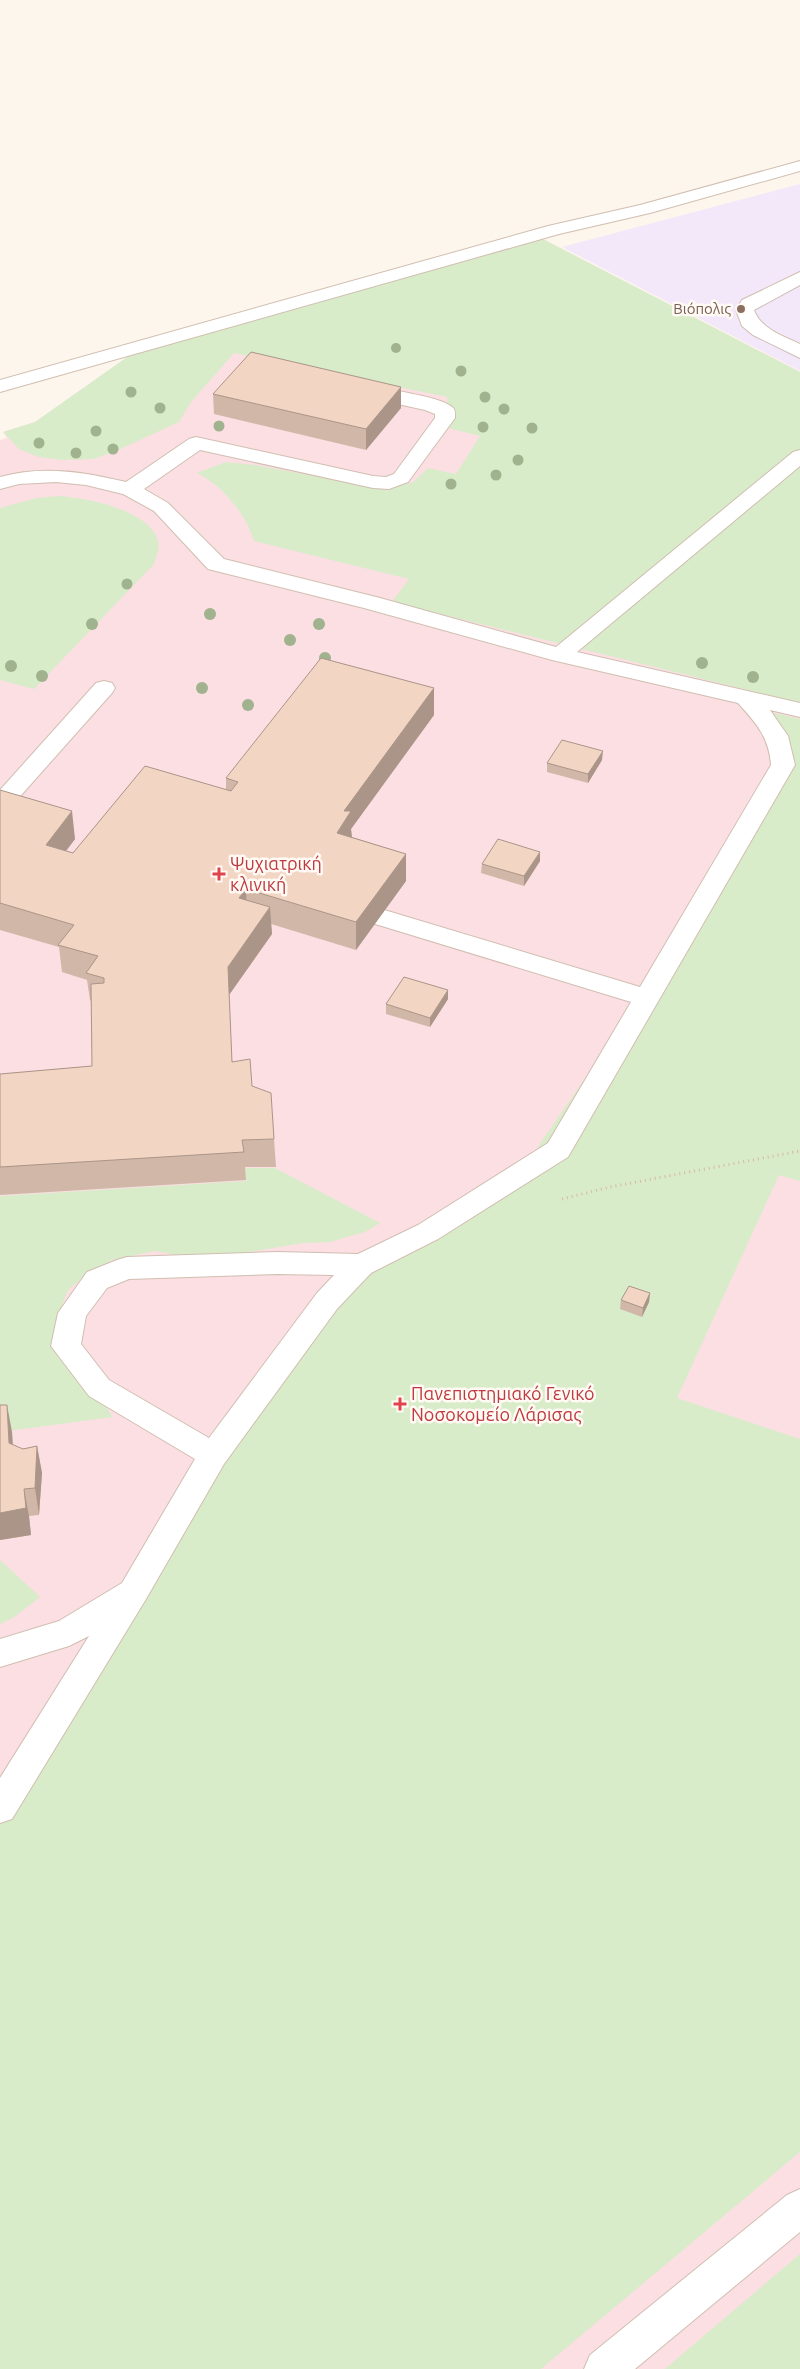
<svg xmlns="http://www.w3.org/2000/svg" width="800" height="2369" viewBox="0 0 800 2369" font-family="Ubuntu,sans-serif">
<rect width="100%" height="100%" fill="#fdf6ec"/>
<polygon fill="#f3e8fa" points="800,184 800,371 562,247"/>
<polygon fill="#fbdfe3" points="539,237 800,372 800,2369 0,2369 0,440 7,438 3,432 35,422 133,353"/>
<g fill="#d8ecc9">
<path d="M539 237 800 372V703L392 602 409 579 254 541C246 514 222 485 197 473L226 462 255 465 372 487 412 483 428 468 456 474 480 436 448 428 447 397 234 353 191 402 179 422 116 451 93 459 63 460 39 457 19 449 3 432 35 422 133 353Z"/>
<path d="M59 496C86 498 149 509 158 541 160 548 156 557 154 564L34 689 0 680V508L37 498Z"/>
<polygon points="766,711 800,719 800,1181 779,1175 677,1398 800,1439 800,2152 541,2369 0,2369 0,1819 320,1293 526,1164 747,843 791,768"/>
<polygon points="245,1168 275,1168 380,1223 365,1232 330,1242 303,1243 225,1256 183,1256 155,1251 112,1260 85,1276 68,1290 59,1313 95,1392 113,1417 0,1432 0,1196 246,1181"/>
<polygon points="0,1560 40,1597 13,1618 0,1624"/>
<polygon points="800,2254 800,2369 665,2369"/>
</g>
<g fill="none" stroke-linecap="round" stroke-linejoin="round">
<defs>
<g id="service">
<path d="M800 272V285L754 310C761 329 783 336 800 344V358L753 335 742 326 736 310 742 300Z"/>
<path d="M364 385C383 389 440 396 452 407 456 410 455 414 455 418L408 482 389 489 373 488 200 450 144 489 168 503 224 559 380 598 556 647 793 452 800 450V466L577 652 800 703V717L770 710 788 736 795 765 568 1157 438 1239 371 1273 337 1309 224 1464 146 1599 12 1819 0 1823V1778L89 1636 69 1646 0 1667V1639L59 1621 122 1583 195 1459 89 1396 51 1346 58 1313 87 1272 117 1260 127 1257 277 1252 358 1254 418 1225 548 1143 631 1002 372 923 369 917 372 911 381 909 640 987 771 765C769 737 756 723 738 703L552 660 364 608 208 569 154 511 123 494 86 485 56 482 19 484 0 489V477C43 465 84 472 126 482L189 439 196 437 373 476 386 477 394 474 435 418V414L425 410 357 395 354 391 357 387ZM277 1274 334 1275 317 1293 209 1438 109 1380 81 1344 86 1316 107 1288 129 1279Z"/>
<polygon points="104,681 112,683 115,688 112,693 8,810 0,813 0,790 96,683"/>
<polygon points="800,2189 800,2232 635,2369 584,2369 590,2355 787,2195"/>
</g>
<polygon id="tertiary" points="800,161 800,171 650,213 559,234 0,392 0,380 548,226 640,205"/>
</defs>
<use href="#service" stroke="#d1beb0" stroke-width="2"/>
<use href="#tertiary" stroke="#d1beb0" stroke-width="2"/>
<polyline stroke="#d9b8a5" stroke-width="3" stroke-dasharray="1 4" stroke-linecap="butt" points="562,1199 610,1187 800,1151"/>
<use href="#service" fill="#fff" fill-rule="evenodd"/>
<use href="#tertiary" fill="#fff" fill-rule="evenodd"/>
</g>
<g fill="#a0b28e">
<circle cx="396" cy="348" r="5"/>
<circle cx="461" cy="371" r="5.5"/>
<circle cx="131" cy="392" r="5.5"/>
<circle cx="485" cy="397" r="5.5"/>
<circle cx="160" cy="408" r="5.5"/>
<circle cx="504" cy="409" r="5.5"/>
<circle cx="219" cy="426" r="5.5"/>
<circle cx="483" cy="427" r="5.5"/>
<circle cx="532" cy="428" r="5.5"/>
<circle cx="96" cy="431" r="5.5"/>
<circle cx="39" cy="443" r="5.5"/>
<circle cx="113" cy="449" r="5.5"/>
<circle cx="76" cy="453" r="5.5"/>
<circle cx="518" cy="460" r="5.5"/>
<circle cx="496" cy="475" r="5.5"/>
<circle cx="451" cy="484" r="5.5"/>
<circle cx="127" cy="584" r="5.5"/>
<circle cx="210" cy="614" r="6"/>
<circle cx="92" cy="624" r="6"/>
<circle cx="319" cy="624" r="6"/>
<circle cx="290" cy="640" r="6"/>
<circle cx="325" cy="658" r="6"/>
<circle cx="702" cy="663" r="6"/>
<circle cx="11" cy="666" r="6"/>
<circle cx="42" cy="676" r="6"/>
<circle cx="753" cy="677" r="6"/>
<circle cx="202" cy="688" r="6"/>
<circle cx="248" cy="705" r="6"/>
</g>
<g fill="#d1b7a8">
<polygon points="213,394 401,408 366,450 214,414"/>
<polygon points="434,688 434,715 351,829 352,837 406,854 406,881 356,950 271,924 272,934 229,995 232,1062 252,1086 274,1139 276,1167 245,1167 246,1180 0,1195 0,1074 92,1066 91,1001 90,1000 87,980 62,972 59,947 0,930 0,790 75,839 66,851 73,853 226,790 226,778"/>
<polygon points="602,760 588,783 547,772 547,763"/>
<polygon points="540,861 524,886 481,873 482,864"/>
<polygon points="448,999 430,1027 386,1014 386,1004"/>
<polygon points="650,1293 649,1302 642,1317 620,1309 621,1300"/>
<polygon points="12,1432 13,1445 23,1449 37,1446 42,1473 39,1515 29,1516 31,1535 0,1540"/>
</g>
<g fill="#aa9588">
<polygon points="401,387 401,408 366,450 366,429"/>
<polygon points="434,688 434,715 351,829 352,839 337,833 344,811"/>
<polygon points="603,751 602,760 588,783 588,774"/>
<polygon points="72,811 75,839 50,872 46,845"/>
<polygon points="540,852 540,861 524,886 524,876"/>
<polygon points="406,854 406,881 356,950 356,922"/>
<polygon points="246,889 247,917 239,898"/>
<polygon points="270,907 272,934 229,995 233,1089 228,967"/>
<polygon points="448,990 448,999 430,1027 430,1018"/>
<polygon points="650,1293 649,1302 642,1317 643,1308"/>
<polygon points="7,1405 12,1432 14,1470 9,1443"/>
<polygon points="37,1446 42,1473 39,1515 35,1488"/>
<polygon points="24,1489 29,1516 31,1535 0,1540 0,1513"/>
</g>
<g fill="#f3d5c3" stroke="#aa9588">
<polygon points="251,352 401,387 366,429 213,394"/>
<polygon points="321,658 434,688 344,811 351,811 337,833 406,854 356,922 246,889 239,898 270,907 228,967 232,1062 250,1059 252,1086 271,1093 274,1139 242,1140 244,1152 0,1167 0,1074 92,1066 91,984 104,983 104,978 86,973 98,956 58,945 74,925 0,903 0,790 72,811 46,845 73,853 145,766 231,791 238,782 226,778"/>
<polygon points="562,740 603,751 588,774 547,763"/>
<polygon points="498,839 540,852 524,876 482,864"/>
<polygon points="404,977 448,990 430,1018 386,1004"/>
<polygon points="629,1286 650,1293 643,1308 621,1300"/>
<polygon points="0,1405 7,1405 9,1443 23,1449 37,1446 35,1488 24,1489 26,1508 0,1513"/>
</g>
<circle fill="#8d6e63" stroke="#fffaf3" stroke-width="2" cx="741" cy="309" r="5"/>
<g fill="#e0444e" stroke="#fffaf3" stroke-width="2">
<path d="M216.5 866.5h5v5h5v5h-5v5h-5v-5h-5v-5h5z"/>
<path d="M397.5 1396.5h5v5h5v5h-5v5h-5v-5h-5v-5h5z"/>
</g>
<g text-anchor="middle" stroke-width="5" stroke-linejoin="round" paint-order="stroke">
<g font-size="15" fill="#785e54" stroke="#fffaf3" text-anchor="end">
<text x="731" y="314">Βιόπολις</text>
</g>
<g font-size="18" fill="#be3a42" stroke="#fffaf3" text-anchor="start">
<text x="230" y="870">Ψυχιατρική<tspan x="230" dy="21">κλινική</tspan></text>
<text x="411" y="1400">Πανεπιστημιακό Γενικό<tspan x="411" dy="21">Νοσοκομείο Λάρισας</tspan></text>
</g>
</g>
</svg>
